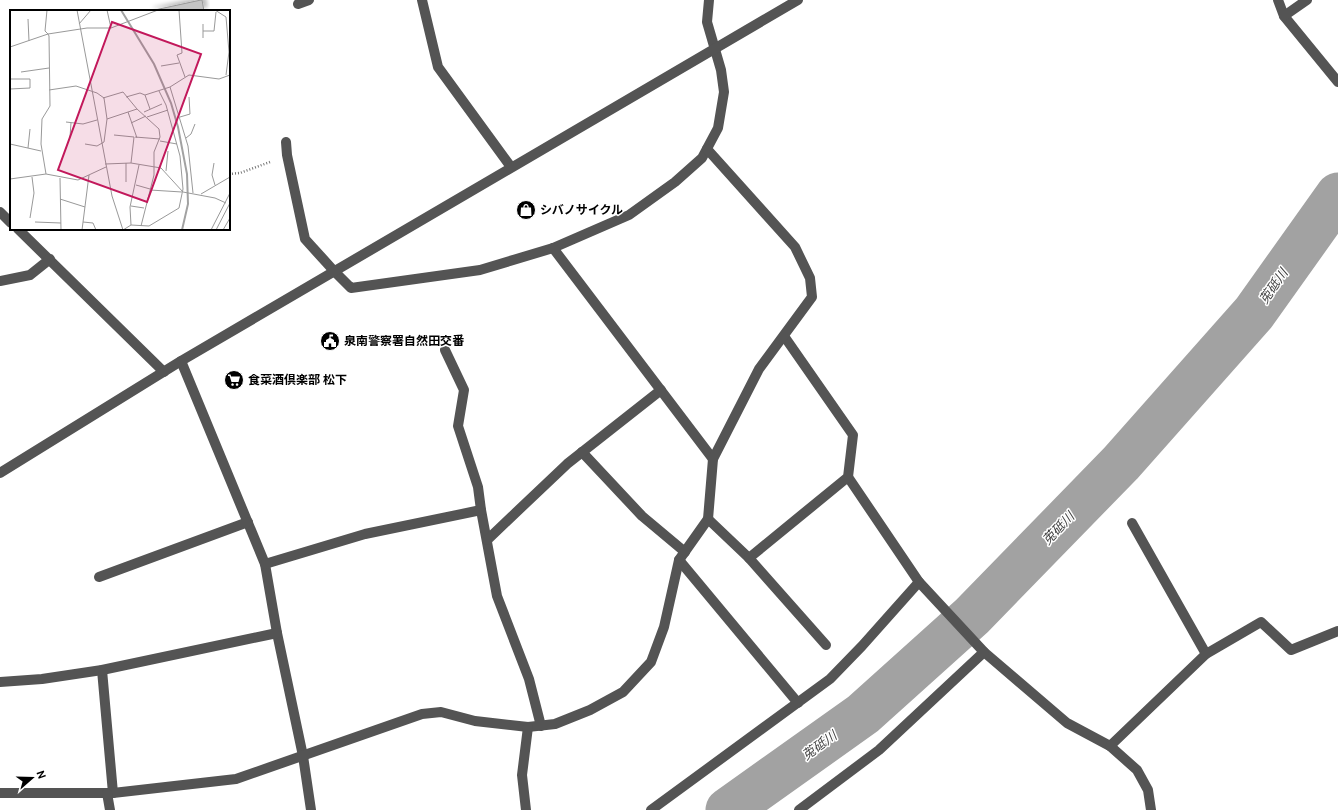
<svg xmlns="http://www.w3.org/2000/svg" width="1338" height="810" viewBox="0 0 1338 810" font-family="Overpass,'Noto Sans JP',sans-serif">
<defs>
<filter id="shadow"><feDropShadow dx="3.5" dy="-3.5" stdDeviation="2" flood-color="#0004"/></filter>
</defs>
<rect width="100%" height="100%" fill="#fff"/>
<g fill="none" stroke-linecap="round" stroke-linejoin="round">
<polyline stroke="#a2a2a2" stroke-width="45" points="728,810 863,714 972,616 1121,463 1254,313 1338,195"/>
</g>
<polygon fill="#c4c4c4" stroke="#989898" filter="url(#shadow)" points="202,0 204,11 150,11 201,0"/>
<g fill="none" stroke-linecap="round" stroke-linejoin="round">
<polyline stroke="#767676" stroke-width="2.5" stroke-dasharray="1 2" stroke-linecap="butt" points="229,174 240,173 270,162"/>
<g stroke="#545454" stroke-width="10">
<polyline points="422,0 438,67 511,167"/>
<polyline points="1278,0 1284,16 1338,82"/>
<polyline points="298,4 309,0"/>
<polyline points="1284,16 1307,0"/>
<polyline points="286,142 287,155 305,239 334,271 351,288 480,270 553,248 629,215 675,182 702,158 718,128 724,92 721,70 707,22 709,0"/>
<polyline points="0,212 11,223"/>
<polyline points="18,229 164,372"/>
<polyline points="553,248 713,459"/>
<polyline points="0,281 30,275 50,259"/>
<polyline points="181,361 265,564 277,633 303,756 311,810"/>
<polyline points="582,452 642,516 685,552"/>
<polyline points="0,473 181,361 798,0"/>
<polyline points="848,477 919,582 984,652 1067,723 1110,746 1137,770 1148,790 1151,810"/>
<polyline points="481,510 497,596 529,679 541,726"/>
<polyline points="708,519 749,558 826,645"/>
<polyline points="1132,523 1206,654"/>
<polyline points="487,540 567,464 661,390"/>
<polyline points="749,558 848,477 853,435 784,336"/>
<polyline points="679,560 798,703"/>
<polyline points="265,564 365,534 481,510 478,487 458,426 464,390 445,350"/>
<polyline points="99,577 248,522"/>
<polyline points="102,670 113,793"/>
<polyline points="0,682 42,679 102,670 277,633"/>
<polyline points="1110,746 1206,654 1261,622 1291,650 1338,631"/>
<polyline points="0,793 113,793 236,779 422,714 441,712 475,721 528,727 555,724 590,710 623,692 651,662 664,627 679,560 708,519 713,459 759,369 812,297 810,278 795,247 707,149"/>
<polyline points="107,793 110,810"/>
<polyline points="526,810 522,775 528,727"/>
<polyline points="651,810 830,679 862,646 919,582"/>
<polyline points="799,810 879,750 984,652"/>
</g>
</g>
<defs>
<symbol id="shop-disc" viewBox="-11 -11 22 22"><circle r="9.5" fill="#000" stroke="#fff"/><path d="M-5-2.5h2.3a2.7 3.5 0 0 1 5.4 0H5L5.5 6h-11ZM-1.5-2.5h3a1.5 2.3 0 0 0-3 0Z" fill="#fff"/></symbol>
<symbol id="civic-disc" viewBox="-11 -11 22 22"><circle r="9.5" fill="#000" stroke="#fff"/><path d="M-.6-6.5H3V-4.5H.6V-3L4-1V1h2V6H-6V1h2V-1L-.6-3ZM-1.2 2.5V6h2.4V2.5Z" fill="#fff"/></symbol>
<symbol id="supermarket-disc" viewBox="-11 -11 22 22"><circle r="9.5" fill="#000" stroke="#fff"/><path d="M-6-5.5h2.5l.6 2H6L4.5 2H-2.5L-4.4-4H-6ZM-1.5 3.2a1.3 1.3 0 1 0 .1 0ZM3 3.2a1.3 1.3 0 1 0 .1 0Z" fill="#fff"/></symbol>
</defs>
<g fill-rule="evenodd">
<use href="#shop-disc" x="515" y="199" width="22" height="22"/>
<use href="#civic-disc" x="319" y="330" width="22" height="22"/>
<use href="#supermarket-disc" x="223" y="369" width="22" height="22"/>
</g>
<g text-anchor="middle" stroke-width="3" stroke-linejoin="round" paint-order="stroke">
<g font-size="12" font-weight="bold" fill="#000" stroke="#fff" text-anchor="start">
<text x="540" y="214">シバノサイクル</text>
<text x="344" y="345">泉南警察署自然田交番</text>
<text x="248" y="384">食菜酒倶楽部 松下</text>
</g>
<g font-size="13" font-style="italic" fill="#434343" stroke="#fff">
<text transform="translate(1273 286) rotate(-55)" y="5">莵砥川</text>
<text transform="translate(1058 528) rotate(-46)" y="5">莵砥川</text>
<text transform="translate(819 745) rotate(-36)" y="5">莵砥川</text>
</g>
</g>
<g transform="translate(10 10)">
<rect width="220" height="220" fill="#fff"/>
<path fill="none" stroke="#a2a2a2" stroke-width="2" d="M111 0 144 54 161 93 168 117 177 164 178 194 172 220"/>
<path fill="none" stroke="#999" stroke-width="1" d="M37 0 35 21 38 24 77 18H101L148 0M67 0 102 186 113 220M97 0 101 18M169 0 172 43 167 45 175 67M205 0 216 7 219 42 216 65M18 9 19 31M69 14 81 0M193 14V28M193 21H204L206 2M0 37 38 24 39 26 40 96 32 109 31 134 36 164M151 56 169 53M11 62 39 58M0 69H20V78L0 79M160 77 178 136 183 183M39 80 66 76 87 83 94 88 97 109 94 132 87 136 75 134M135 85 160 77 179 65 209 69 220 65M116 87 130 83 135 85 140 99M93 88 113 82 127 99 149 119 150 127 144 142V165L131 216M118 102 127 128M134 102 152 94M137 107 158 100M170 107 180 104 179 87M97 109 127 99M56 112 73 114 87 110M121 113 136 106M104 125 124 127 121 153M60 127 61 113M125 127 150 129M176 128 181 124 185 114M150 131 167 134M0 134 31 141M18 138 20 119M116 153V172M204 153 202 165 205 175M95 154 121 153 151 158 173 182 205 188 216 193M156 161 158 141M50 168 51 220M0 169 36 164 68 170 96 157M126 175 140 179M140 180 172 182M191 184 220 167M50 189 75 197M121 196 134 198M20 208 24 183 22 167M25 212 51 213M73 212 83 213 86 220M121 215 120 197 129 155M72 220 79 165M113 220 121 215 139 216 169 198 173 179 170 146 156 95 149 81M201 220 220 183M206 220 220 193M213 220 220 208"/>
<path fill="#c2185b" fill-opacity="0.15" stroke="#c2185b" stroke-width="2" d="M102 12 191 44 137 192 48 160Z"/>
<rect width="220" height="220" fill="none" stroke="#000" stroke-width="2"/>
</g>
<g transform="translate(32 778) rotate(70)" stroke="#ffffff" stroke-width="3" paint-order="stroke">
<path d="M0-3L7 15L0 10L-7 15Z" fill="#000000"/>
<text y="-6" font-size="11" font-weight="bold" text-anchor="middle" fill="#000000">N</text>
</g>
</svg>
